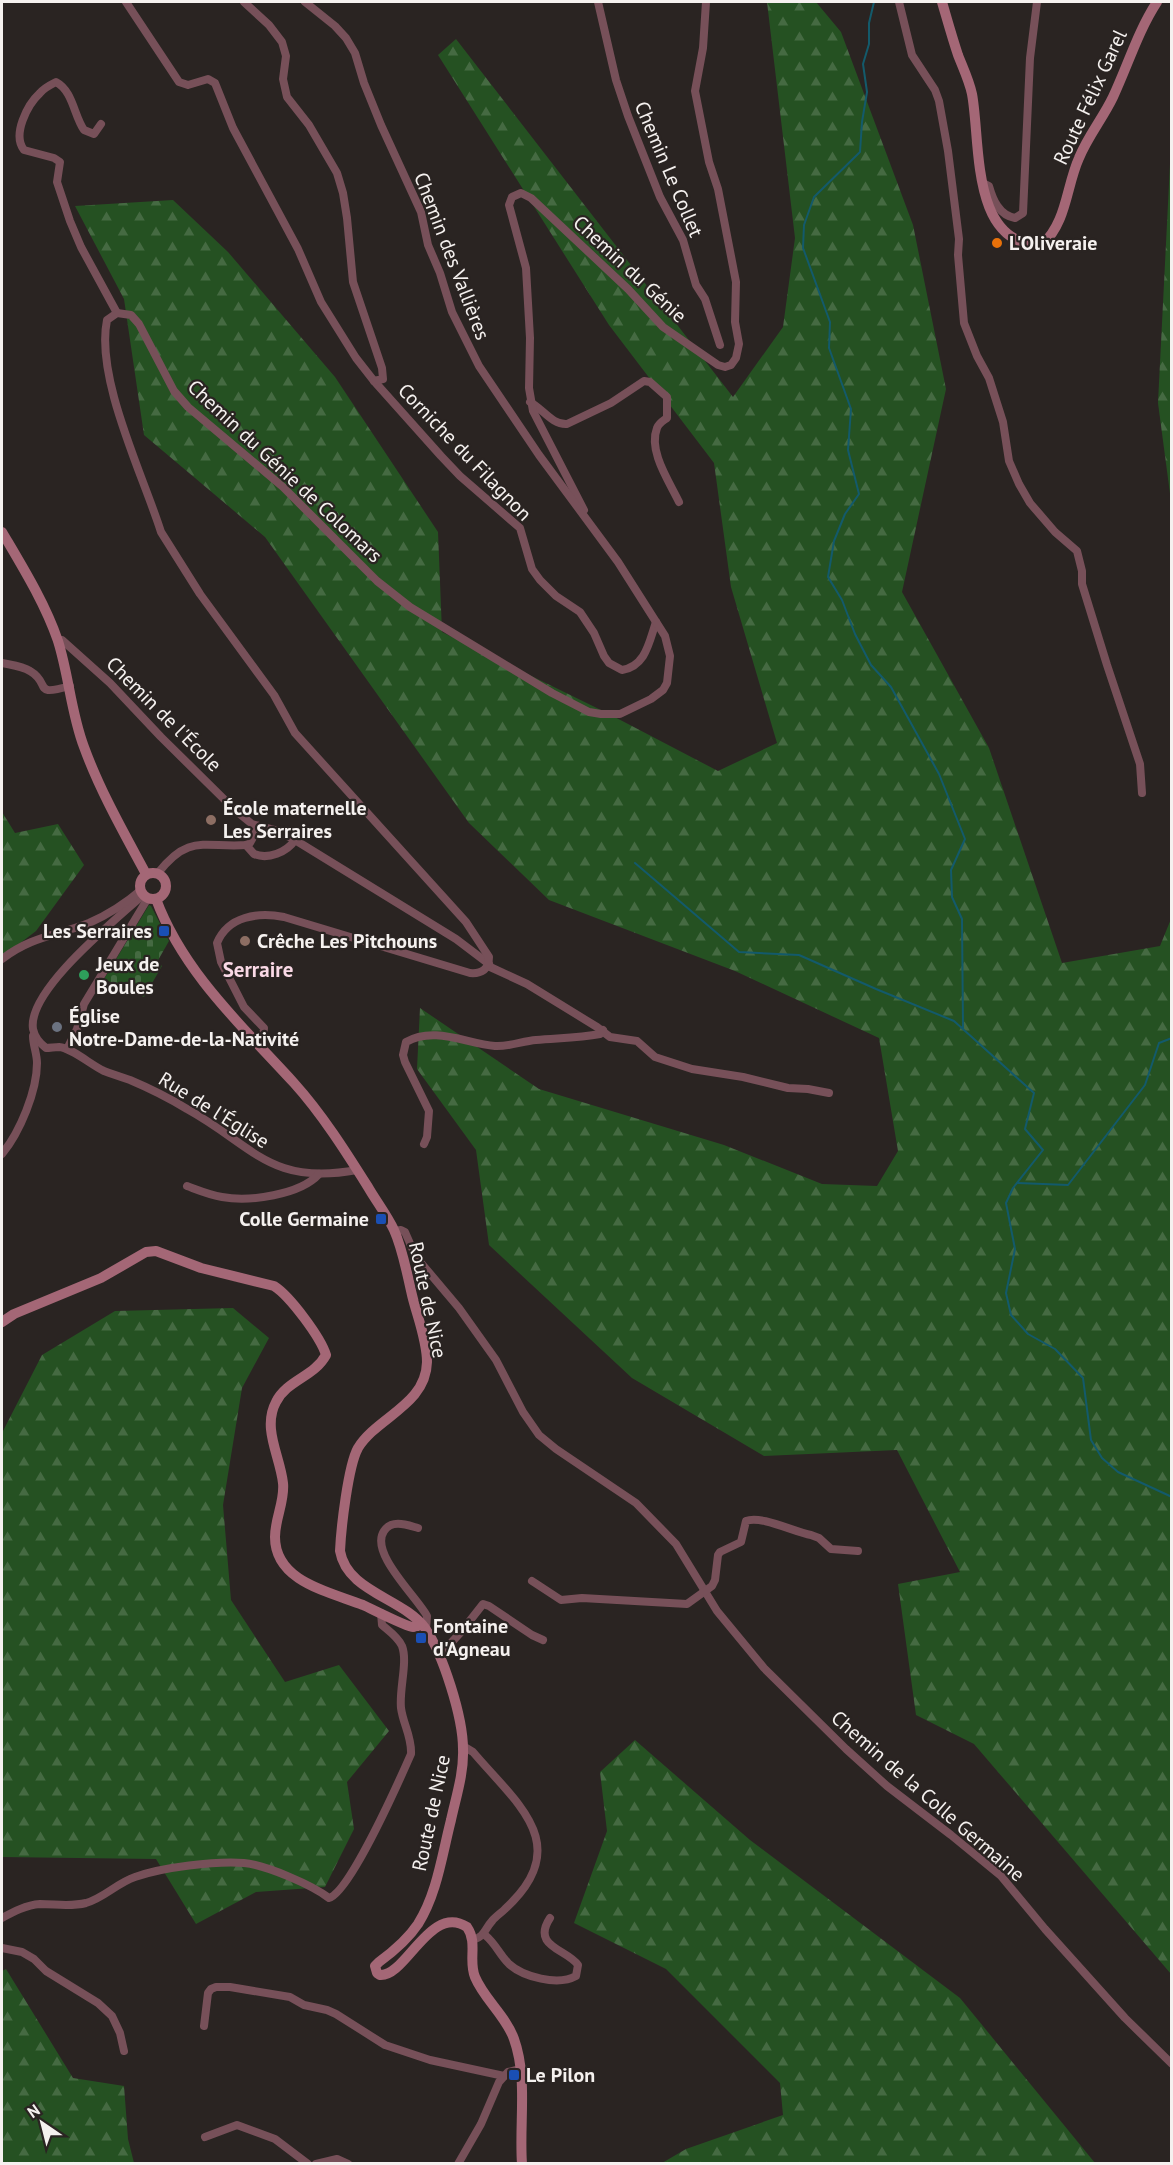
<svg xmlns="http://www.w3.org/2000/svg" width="1173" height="2165" viewBox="0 0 1173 2165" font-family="'PT Sans',sans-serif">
<defs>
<pattern id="forest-firs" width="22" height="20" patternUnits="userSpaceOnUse" patternTransform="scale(1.5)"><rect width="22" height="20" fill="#255122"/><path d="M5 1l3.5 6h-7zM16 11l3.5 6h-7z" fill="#456a42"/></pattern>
<pattern id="cemetery-stones" width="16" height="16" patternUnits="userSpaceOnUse" patternTransform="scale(1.5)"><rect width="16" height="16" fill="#255122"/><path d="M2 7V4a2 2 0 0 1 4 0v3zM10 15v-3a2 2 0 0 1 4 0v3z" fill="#456a42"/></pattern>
</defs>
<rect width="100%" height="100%" fill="#2a2422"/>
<g fill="url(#forest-firs)">
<polygon points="767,2 816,2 841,32 913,225 946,389 902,592 989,748 1062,963 1160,946 1171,919 1171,1974 974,1744 916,1715 898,1584 960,1572 897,1450 764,1456 632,1378 489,1245 476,1150 417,1069 420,1008 539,1089 724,1145 822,1184 877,1186 898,1151 879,1038 735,971 549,900 469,823 265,537 144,435 124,299 75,206 173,200 228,252 335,377 438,532 442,632 607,713 718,771 777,743 731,587 714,463 609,325 438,55 456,39 733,397 783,327 795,238"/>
<polygon points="1171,144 1171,501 1158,403"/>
<polygon points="2,812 15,833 58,824 84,865 36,931 2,957"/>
<polygon points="233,1308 269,1338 242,1388 223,1505 231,1600 285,1682 339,1665 389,1731 347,1782 354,1829 325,1887 256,1892 196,1924 156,1859 2,1857 2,1433 42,1355 115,1311"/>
<polygon points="635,1740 750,1840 960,1998 1095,2163 662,2163 686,2149 783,2115 780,2083 666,1969 574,1923 607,1831 600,1772"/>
<polygon points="6,1969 73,2078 124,2086 128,2139 134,2163 2,2163 2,1971"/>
</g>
<polygon fill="url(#cemetery-stones)" points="149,905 151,906 169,941 157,962 162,966 144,997 104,979"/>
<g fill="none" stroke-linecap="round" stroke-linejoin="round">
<g stroke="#135a6b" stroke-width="2">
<polyline points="874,2 869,23 869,44 863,64 867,92 862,122 860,152 814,197 804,225 803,248 830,322 829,348 851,409 848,450 859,494 845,514 834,541 828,577 842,600 855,634 871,665 891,687 939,774 965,839 951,870 952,897 962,919 963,1028"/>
<polyline points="635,863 739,952 799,955 876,989 954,1021 1034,1093 1025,1129 1043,1150 1013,1188 1006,1203 1015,1249 1006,1293 1011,1315 1028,1334 1055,1349 1083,1378 1091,1440 1102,1458 1118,1472 1172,1497"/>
<polyline points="1018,1183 1068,1185 1145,1085 1159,1043 1172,1038"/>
</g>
<g stroke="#775059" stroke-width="8">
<path d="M126 2 179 82 188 85 208 79 215 83 233 128 298 249 321 302 356 358 374 381 441 456 460 476 520 528 532 569 540 580 556 596 580 612 594 633 604 656 609 663 622 670C646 666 649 642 656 622"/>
<polyline points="244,2 269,25 282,42 286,56 283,79 287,97 309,125 337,173 343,193 347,218 353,282 382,368 383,379 374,381"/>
<polyline points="598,2 616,80 628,116 660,197 683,240 696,285 705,299 720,345"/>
<polyline points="899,2 912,55 935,90 939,101 948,151 959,239 958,255 964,323 977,356 989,378 1003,422 1009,461 1019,484 1030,503 1055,532 1077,551 1082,571 1082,584 1107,665 1140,764 1142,793"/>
<path d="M101 124 94 134 84 130C74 116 73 91 56 82 50 85 44 88 40 93 27 105 12 135 24 150L54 158 60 162 57 182 70 221 81 247 117 313"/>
<path d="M983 183 989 186C993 200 999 215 1015 218L1023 213 1030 58 1037 2"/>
<path d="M530 402C543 409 552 425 567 424L611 403 644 381 650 382 667 397V418C663 421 659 423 657 428 648 451 669 481 679 502"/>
<polyline points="584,510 533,411 529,388 530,338 526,268 509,205 512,197 521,193 531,198 628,289 663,327 718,365 725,367 731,365 736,358 739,344 735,322 736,282 718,189 709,162 695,91 703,48 706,2"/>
<polyline points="57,640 62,640 110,683 161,737 236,811 252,824 275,830 295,840 456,939 489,964"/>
<path d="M2 663C11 665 22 666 30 671 52 684 31 697 70 686"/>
<path d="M246 845 254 854C268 860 287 852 295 840"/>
<path d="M158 873C189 833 205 848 246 845L250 843 259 826"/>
<path d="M144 894C117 919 27 990 33 1029 35 1038 39 1042 46 1048 50 1048 55 1047 59 1047 72 1048 91 1065 104 1071 112 1074 121 1077 130 1080 149 1088 169 1098 187 1109 254 1146 270 1186 357 1170"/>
<path d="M2 959C32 936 56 936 89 923 107 915 126 903 141 890"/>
<polyline points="488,966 527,984 597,1027 610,1037 637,1041 655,1057 692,1069 743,1077 788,1088 808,1089 829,1093"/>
<path d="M257 1043 263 1037 264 1028 244 1007 221 962 217 943C228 916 258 912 284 917L470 973C482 974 489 969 489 957L466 922 295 733 274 695 200 594 161 532C143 475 95 378 107 320L117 313 131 315 139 324 174 391 188 407 283 487 377 581 410 607 552 693 589 712 601 714H620L651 699 663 690 667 683 670 656 665 636 618 562 539 455 479 366 452 312 440 273 428 245 421 212 381 125 364 83 355 53 346 38 335 26 305 2"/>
<polyline points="67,1049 77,1029 84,1004 148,898"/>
<path d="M424 1144 427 1137 429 1111 405 1062 403 1055 406 1042C434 1026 465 1043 495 1046 508 1047 523 1041 536 1040 558 1038 579 1038 600 1034L603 1030"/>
<path d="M2 1154C20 1132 37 1091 37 1063 37 1054 33 1045 33 1036"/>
<path d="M187 1186C198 1190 210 1195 222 1197 249 1202 300 1195 319 1174"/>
<polyline points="394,1231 401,1230 405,1232 416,1257 459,1308 496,1360 523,1412 539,1435 556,1449 636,1503 676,1544 717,1611 764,1668 846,1749 887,1786 951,1835 1001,1876 1045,1929 1125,2018 1172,2064"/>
<path d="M418 1528C407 1525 392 1519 384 1531 369 1553 417 1597 427 1616L426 1629"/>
<path d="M532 1581 561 1600 582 1598 687 1604 712 1586 715 1580 718 1555 720 1552 741 1542 746 1521C761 1515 794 1532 811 1535L819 1538 831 1549 858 1551"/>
<polyline points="440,1655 461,1632 483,1604 489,1606 532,1635 543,1640"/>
<path d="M463 1746 473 1752C517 1804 575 1845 505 1909 501 1913 495 1917 492 1921 484 1930 485 1936 473 1940"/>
<path d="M2 1918C13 1912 26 1905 40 1904 56 1904 70 1907 86 1903 104 1898 117 1883 135 1877 163 1867 215 1861 244 1863 266 1865 312 1885 329 1898 350 1892 400 1779 411 1754 412 1737 403 1724 401 1708 399 1689 408 1662 402 1646 398 1637 389 1631 382 1625L381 1613"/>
<path d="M485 1935C496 1944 499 1954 509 1964 523 1977 558 1986 576 1976L578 1965C567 1949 531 1947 550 1918"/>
<polyline points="2,1948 22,1952 34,1959 46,1971 98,2003 112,2016 120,2033 124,2051"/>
<polyline points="204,2026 208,1993 211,1989 216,1987 230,1987 290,1997 304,2005 327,2010 336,2014 385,2045 430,2060 504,2076"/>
<polyline points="205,2137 237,2125 275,2139 308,2164"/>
<polyline points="316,2164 337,2159 348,2164"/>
<polyline points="458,2164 481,2124 499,2082 508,2072 520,2069"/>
</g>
<g stroke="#a46776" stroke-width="10">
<path d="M942 2C947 19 952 37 958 55 963 68 969 80 972 94 981 142 970 246 1042 245 1067 222 1066 187 1079 158 1088 136 1103 118 1113 97 1128 65 1138 31 1157 2"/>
<path d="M2 532C22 566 45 603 58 641 69 676 71 713 84 747 100 791 124 833 146 874"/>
<circle cx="153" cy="886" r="13"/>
<path d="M156 899C183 972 242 1026 294 1083 322 1114 346 1152 368 1187 376 1201 387 1215 394 1230 403 1250 407 1274 412 1295 417 1316 427 1340 427 1362 426 1405 377 1417 358 1448 348 1466 341 1529 340 1551 347 1592 403 1598 425 1628 443 1654 463 1717 463 1749 464 1773 456 1797 451 1820 442 1855 437 1894 418 1924 408 1939 394 1951 379 1962L375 1966 377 1973 380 1975C406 1977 430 1903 467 1927 478 1943 468 1960 475 1977 484 1999 506 2016 514 2039 528 2078 519 2123 522 2164"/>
<path d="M2 1322 14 1314 101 1278 146 1252 156 1251 201 1268 274 1286C290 1296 321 1338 326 1355 314 1377 287 1380 276 1402 262 1428 280 1456 283 1483 285 1501 275 1518 275 1537 275 1582 330 1592 363 1605 372 1609 407 1627 413 1627 418 1627 418 1626 421 1624"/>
</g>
</g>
<circle fill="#e8710a" stroke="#2a2422" stroke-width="2" cx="997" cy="243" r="6"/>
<g fill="#8d6e63" stroke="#2a2422" stroke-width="2">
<circle cx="211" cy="820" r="6"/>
<circle cx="245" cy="941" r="6"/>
</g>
<g fill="#1a4fb4" stroke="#2a2422" stroke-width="2">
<rect x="158" y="925" width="12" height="12" rx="3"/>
<rect x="375" y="1213" width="12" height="12" rx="3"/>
<rect x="415" y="1632" width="12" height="12" rx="3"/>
<rect x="508" y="2069" width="12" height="12" rx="3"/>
</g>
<circle fill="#2e9e5b" stroke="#2a2422" stroke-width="2" cx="84" cy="975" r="6"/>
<circle fill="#6b7280" stroke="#2a2422" stroke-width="2" cx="57" cy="1027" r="6"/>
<g text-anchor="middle" stroke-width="4.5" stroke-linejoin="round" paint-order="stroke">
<g font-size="20" fill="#f5f1ef" stroke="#2a2422">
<text transform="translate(1090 97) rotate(-65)" y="7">Route Félix Garel</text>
<text transform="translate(669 169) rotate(67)" y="7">Chemin Le Collet</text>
<text transform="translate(452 256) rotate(69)" y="7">Chemin des Vallières</text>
<text transform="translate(630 269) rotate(43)" y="7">Chemin du Génie</text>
<text transform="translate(465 452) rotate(46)" y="7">Corniche du Filagnon</text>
<text transform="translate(285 471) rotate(43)" y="7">Chemin du Génie de Colomars</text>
<text transform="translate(164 714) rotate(45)" y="7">Chemin de l'École</text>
<text transform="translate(214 1110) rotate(32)" y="7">Rue de l'Église</text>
<text transform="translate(428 1300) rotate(78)" y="7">Route de Nice</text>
<text transform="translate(928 1796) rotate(41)" y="7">Chemin de la Colle Germaine</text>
<text transform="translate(431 1813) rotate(-78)" y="7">Route de Nice</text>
</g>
<g font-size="20" font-weight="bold" fill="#f5f1ef" stroke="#2a2422" text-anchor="start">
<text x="1009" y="250">L'Oliveraie</text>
<text x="223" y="815">École maternelle<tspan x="223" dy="23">Les Serraires</tspan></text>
<text x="152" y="938" text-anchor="end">Les Serraires</text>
<text x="257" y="948">Crêche Les Pitchouns</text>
<text x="96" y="971">Jeux de<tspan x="96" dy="23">Boules</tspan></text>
<text x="69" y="1023">Église<tspan x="69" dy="23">Notre-Dame-de-la-Nativité</tspan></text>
<text x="369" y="1226" text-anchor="end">Colle Germaine</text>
<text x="433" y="1633">Fontaine<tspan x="433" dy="23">d'Agneau</tspan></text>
<text x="526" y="2082">Le Pilon</text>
</g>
<g font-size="21" font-weight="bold" fill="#fad9e6" stroke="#2a2422">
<text x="258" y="977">Serraire</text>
</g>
</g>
<rect width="1173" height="2165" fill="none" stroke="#f5f1ef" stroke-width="6"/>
<g transform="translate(42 2123) rotate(325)" stroke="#2a2422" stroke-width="4.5" paint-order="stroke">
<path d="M0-4.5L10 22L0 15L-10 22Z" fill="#f5f1ef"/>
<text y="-9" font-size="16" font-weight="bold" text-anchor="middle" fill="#f5f1ef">N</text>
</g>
</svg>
